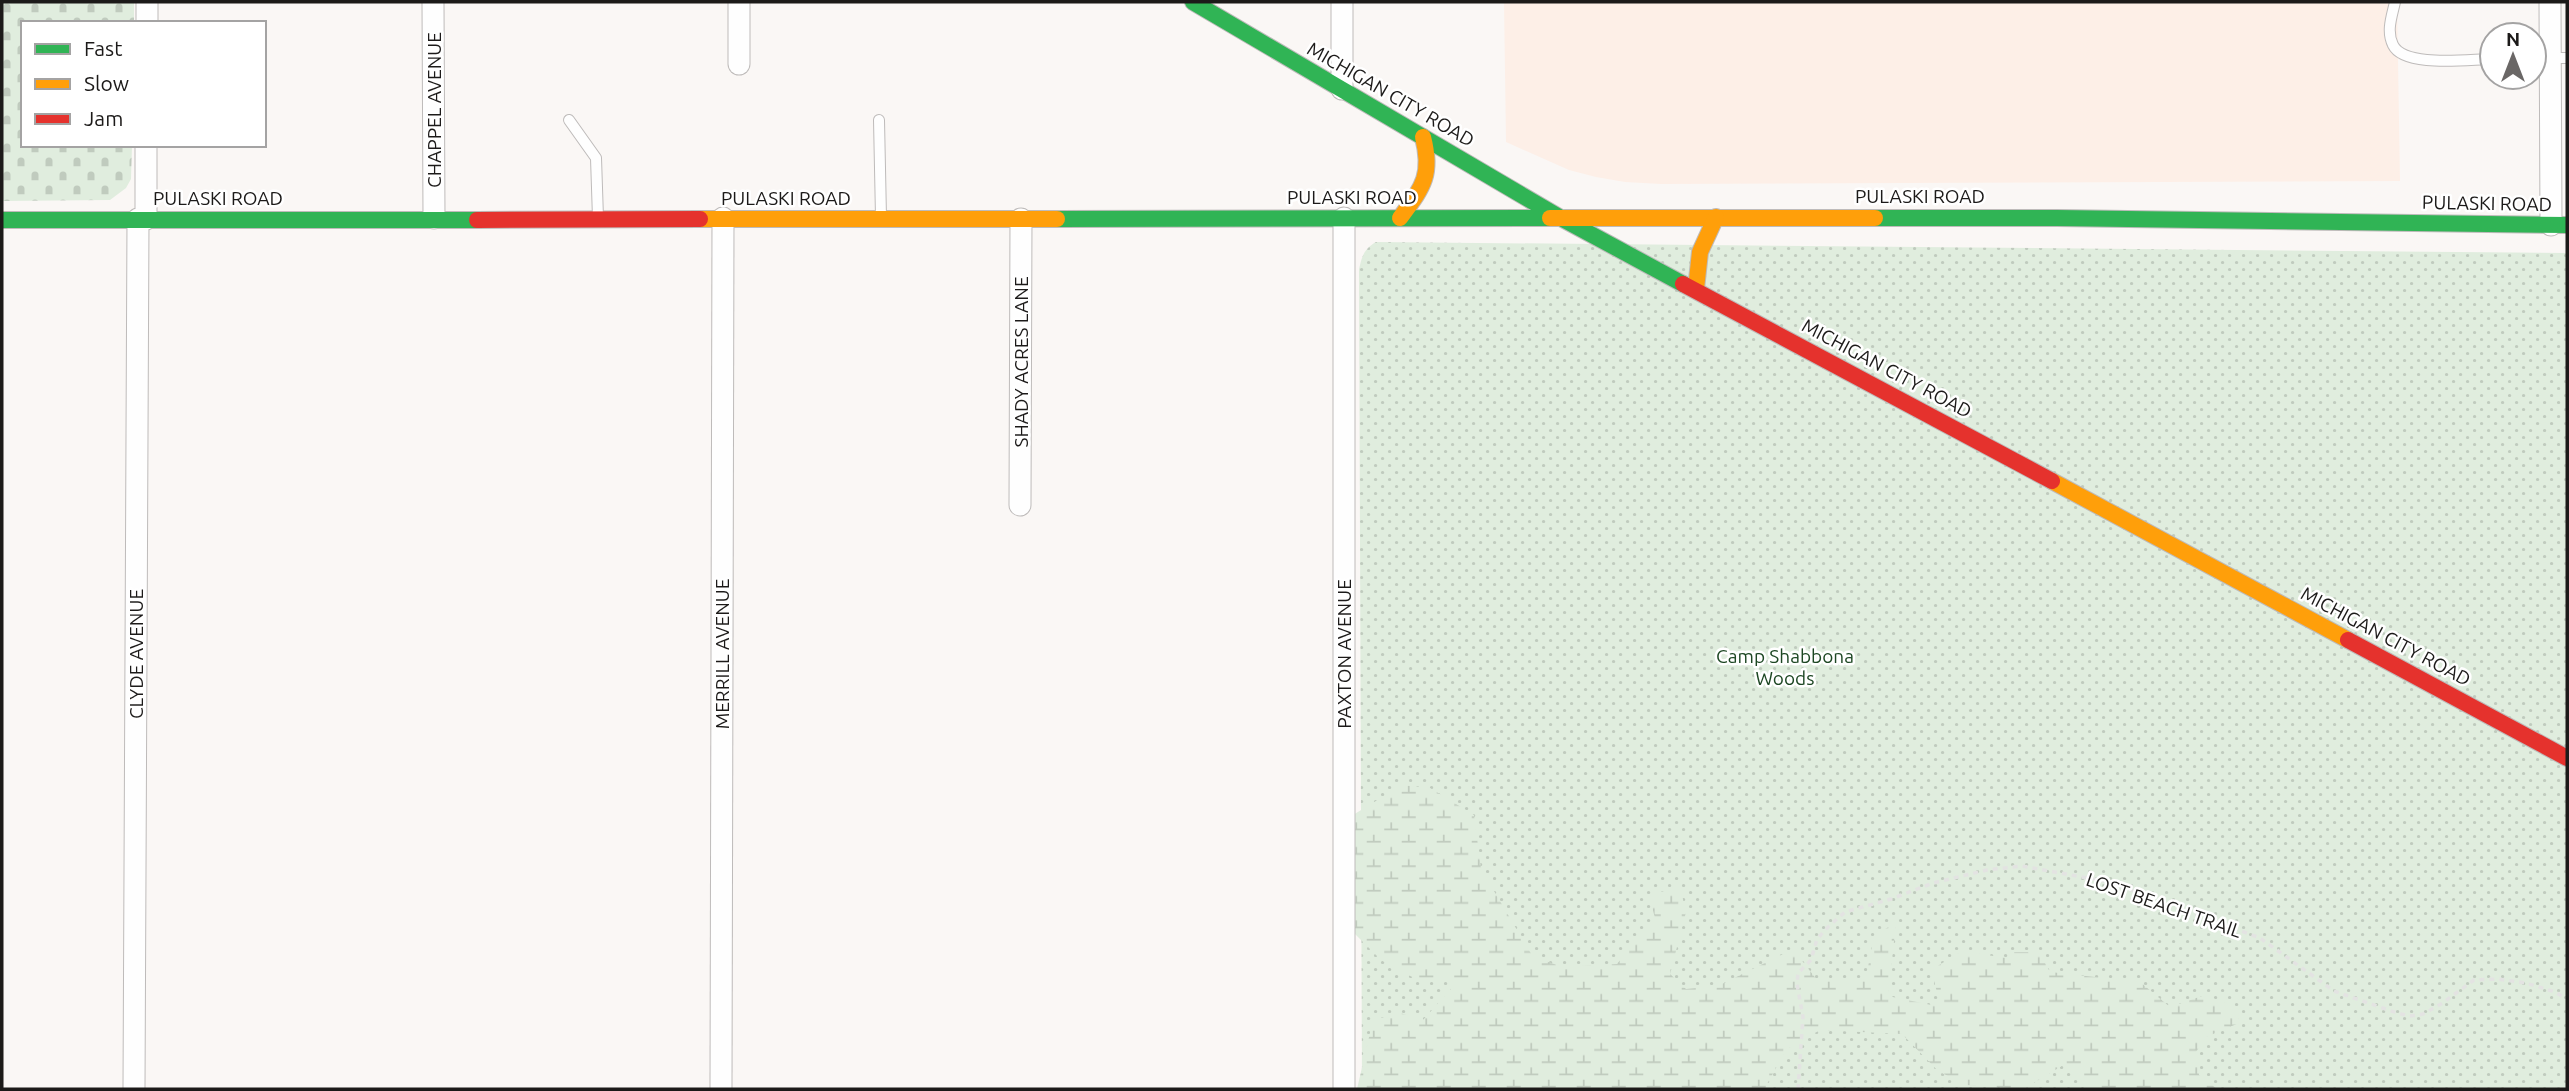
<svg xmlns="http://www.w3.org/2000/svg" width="2569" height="1091" viewBox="0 0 2569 1091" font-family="Ubuntu,sans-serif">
<defs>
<pattern id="green-dots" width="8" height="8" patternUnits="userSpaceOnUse" patternTransform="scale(1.75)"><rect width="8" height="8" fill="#e0edde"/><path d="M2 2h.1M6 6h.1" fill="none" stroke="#c0cbbe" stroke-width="1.8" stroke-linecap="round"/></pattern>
<pattern id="wetland-marsh" width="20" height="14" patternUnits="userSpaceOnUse" patternTransform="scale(1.75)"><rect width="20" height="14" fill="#e0edde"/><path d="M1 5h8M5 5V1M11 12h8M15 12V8" fill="none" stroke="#c0cbbe"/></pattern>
<pattern id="cemetery-stones" width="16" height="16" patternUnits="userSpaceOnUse" patternTransform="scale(1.75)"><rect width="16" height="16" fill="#e0edde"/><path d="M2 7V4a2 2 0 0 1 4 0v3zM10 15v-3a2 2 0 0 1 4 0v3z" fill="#c0cbbe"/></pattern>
</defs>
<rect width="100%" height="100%" fill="#faf7f5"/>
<polygon fill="#fdefe7" points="1504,2 2397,2 2400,181 1661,184 1625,182 1596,177 1569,170 1506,142"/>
<path fill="url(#green-dots)" d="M1376 242 2567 253V1089H1362L1359 269C1362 256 1364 249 1376 242Z"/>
<polygon fill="url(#wetland-marsh)" points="1402,785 1430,788 1474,815 1481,869 1533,957 1563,967 1617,964 1655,918 1649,895 1680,887 1686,912 1670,974 1686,989 1718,986 1793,949 1817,980 1866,978 1874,935 1896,923 1888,996 1941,1007 1931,970 1962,951 2012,959 2014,952 2039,952 2050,972 2140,982 2170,1007 2205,995 2238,1008 2239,1023 2206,1037 2196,1052 2199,1075 2217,1089 2085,1089 2065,1064 2024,1089 1966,1085 1938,1071 1902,1034 1820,1030 1786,1050 1767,1084 1769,1089 1357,1089 1373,1020 1400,1013 1423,1020 1457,982 1414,978 1381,960 1353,932 1353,815"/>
<polygon fill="url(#cemetery-stones)" points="2,2 134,2 134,23 23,23 23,145 132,145 131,179 126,188 110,200 2,201"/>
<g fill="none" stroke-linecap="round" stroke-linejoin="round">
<defs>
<g id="lane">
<path d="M2395 2C2392 16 2386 31 2393 45 2404 68 2469 59 2492 59"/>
<polyline points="2534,58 2567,58"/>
<polyline points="569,120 596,158 598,218"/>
<polyline points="879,120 881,217"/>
</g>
<g id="street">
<polyline points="147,2 147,23"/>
<polyline points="433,2 434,218"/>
<polyline points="1342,2 1342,89"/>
<polyline points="2550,2 2551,225"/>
<polyline points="739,64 739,2"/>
<polyline points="1344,218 1344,1089"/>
<polyline points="146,219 146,145"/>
<polyline points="1020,505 1021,219"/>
<polyline points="134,1089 138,219"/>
<polyline points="721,1089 723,218"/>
</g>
<g id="fast">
<polyline points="1193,2 1559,217 1683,284"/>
<polyline points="1875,218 2057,218 2567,225"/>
<polyline points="1057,219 1550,218"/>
<polyline points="2,220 477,220"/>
</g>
<g id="slow">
<path d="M1400 218C1422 188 1433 176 1423 137"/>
<polyline points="1550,218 1875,218"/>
<polyline points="700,219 1057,219"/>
<polyline points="1696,289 1700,252 1716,217"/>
<polyline points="2052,481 2348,640"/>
</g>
<g id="jam">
<polyline points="477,220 700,219"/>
<polyline points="1683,284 2052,481"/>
<polyline points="2348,640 2567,758"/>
</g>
</defs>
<use href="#lane" stroke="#bebbba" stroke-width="12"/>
<use href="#street" stroke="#bebbba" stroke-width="23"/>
<use href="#fast" stroke="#bebbba" stroke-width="18"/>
<use href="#slow" stroke="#bebbba" stroke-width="18"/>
<use href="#jam" stroke="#bebbba" stroke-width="18"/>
<polyline stroke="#e3e3e2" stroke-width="3.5" stroke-dasharray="5 5" stroke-linecap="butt" points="1798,1089 1803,1017 1797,984 1798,973 1811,960 1817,939 1828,927 1845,912 1891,899 1933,883 1987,870 2022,866 2109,882 2260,938 2334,991 2397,1013 2410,1016 2423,1014 2441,1004 2474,980 2498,979 2526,983 2555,992 2567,999"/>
<use href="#lane" stroke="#fefefe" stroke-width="10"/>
<use href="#street" stroke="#fefefe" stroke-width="21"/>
<use href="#fast" stroke="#30b455" stroke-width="16"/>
<use href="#slow" stroke="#ff9f0a" stroke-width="16"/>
<use href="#jam" stroke="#e5322d" stroke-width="16"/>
</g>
<g text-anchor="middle" stroke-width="5" stroke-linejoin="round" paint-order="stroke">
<g font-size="19" fill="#1c1a19" stroke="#fff">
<text transform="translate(1391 94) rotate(30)" y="7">MICHIGAN CITY ROAD</text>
<text transform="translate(434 110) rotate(-90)" y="7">CHAPPEL AVENUE</text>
<text x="1920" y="203">PULASKI ROAD</text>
<text x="1352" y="204">PULASKI ROAD</text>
<text x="218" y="205">PULASKI ROAD</text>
<text x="786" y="205">PULASKI ROAD</text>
<text transform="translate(2487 203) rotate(1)" y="7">PULASKI ROAD</text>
<text transform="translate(1021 362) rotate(-90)" y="7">SHADY ACRES LANE</text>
<text transform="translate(1887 368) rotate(28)" y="7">MICHIGAN CITY ROAD</text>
<text transform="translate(2386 636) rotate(28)" y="7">MICHIGAN CITY ROAD</text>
<text transform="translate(136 654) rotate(-90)" y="7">CLYDE AVENUE</text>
<text transform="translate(722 654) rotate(-90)" y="7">MERRILL AVENUE</text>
<text transform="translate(1344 654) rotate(-90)" y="7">PAXTON AVENUE</text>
<text transform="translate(2164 905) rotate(19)" y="7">LOST BEACH TRAIL</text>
</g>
<g font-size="19" fill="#1d4723" stroke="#fff">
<text x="1785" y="663">Camp Shabbona<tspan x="1785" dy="22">Woods</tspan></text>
</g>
</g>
<rect width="2569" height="1091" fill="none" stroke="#1c1a19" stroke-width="7"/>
<rect x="21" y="21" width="245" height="126" fill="#ffffff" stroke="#a4a3a3" stroke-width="2"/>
<rect x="35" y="44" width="35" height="10" fill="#30b455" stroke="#a4a3a3" stroke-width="2"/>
<text x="84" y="56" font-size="21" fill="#1c1a19">Fast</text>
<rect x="35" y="79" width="35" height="10" fill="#ff9f0a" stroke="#a4a3a3" stroke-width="2"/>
<text x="84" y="91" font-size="21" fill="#1c1a19">Slow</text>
<rect x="35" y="114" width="35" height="10" fill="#e5322d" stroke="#a4a3a3" stroke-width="2"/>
<text x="84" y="126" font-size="21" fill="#1c1a19">Jam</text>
<g transform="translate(2513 56)"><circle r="33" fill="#ffffff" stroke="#a4a3a3" stroke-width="2"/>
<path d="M0-5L12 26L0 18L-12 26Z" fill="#6a6766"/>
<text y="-10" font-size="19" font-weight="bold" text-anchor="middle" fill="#1c1a19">N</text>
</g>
</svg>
